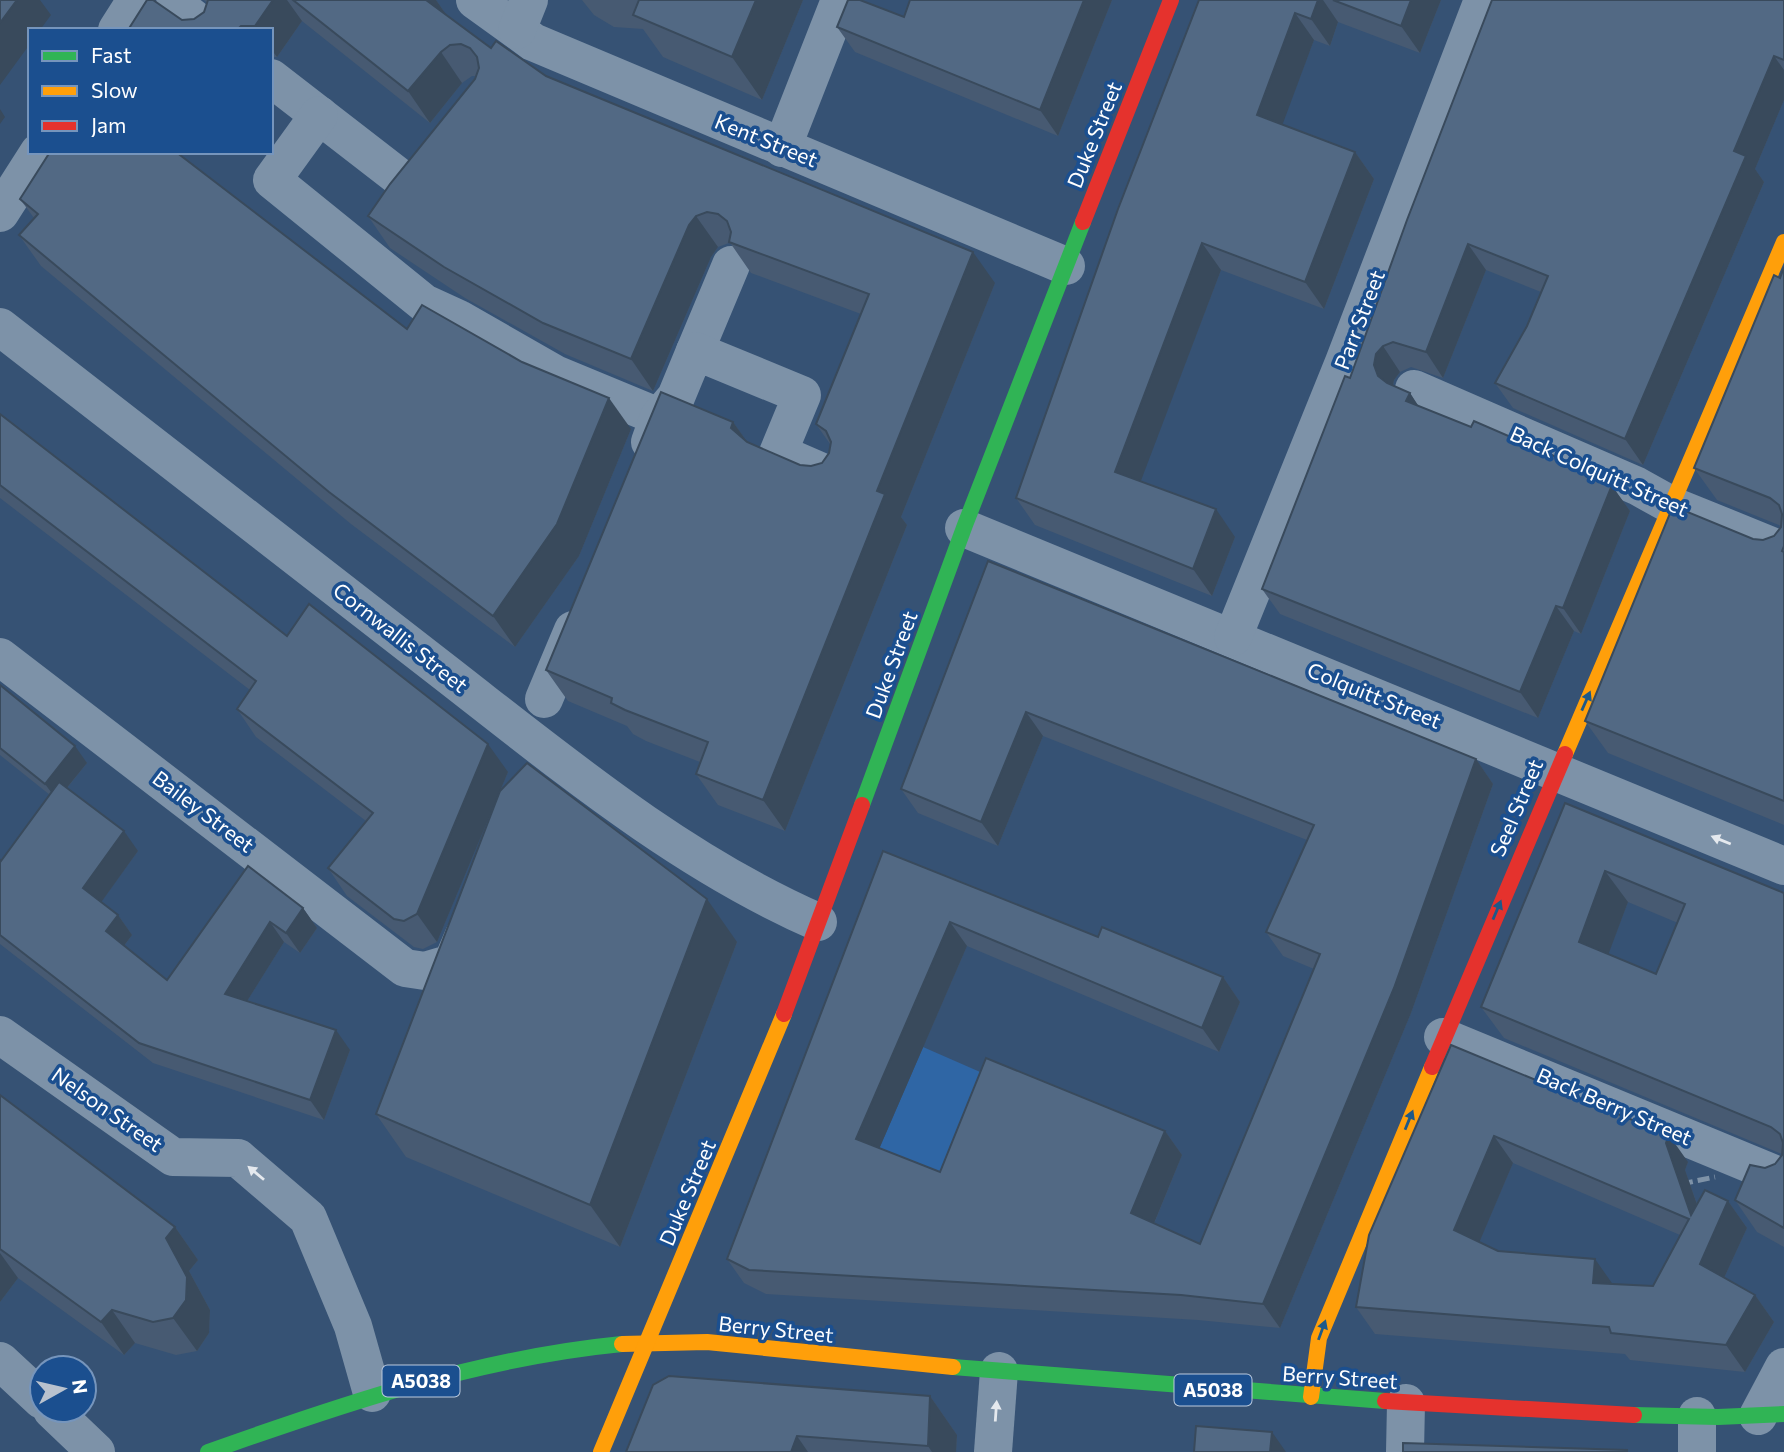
<svg xmlns="http://www.w3.org/2000/svg" width="1784" height="1452" viewBox="0 0 1784 1452" font-family="Commissioner,sans-serif">
<rect width="100%" height="100%" fill="#365274"/>
<polygon fill="#2f66a5" points="923,1047 1003,1082 1157,1216 1136,1269 873,1163"/>
<g fill="none" stroke-linecap="round" stroke-linejoin="round">
<g stroke="#7d92a8" stroke-width="38">
<polyline points="475,0 533,42 1066,266"/>
<polyline points="175,4 208,30"/>
<polyline points="117,30 136,0"/>
<polyline points="517,30 529,0"/>
<polyline points="271,78 408,184"/>
<polyline points="319,115 272,180 424,303 459,319 555,374 659,417"/>
<polyline points="782,148 840,0"/>
<polyline points="0,213 39,152"/>
<path d="M0 327C146 440 292 553 438 667 558 760 678 861 818 922"/>
<polyline points="695,351 731,265"/>
<polyline points="1414,389 1637,486 1673,506 1784,551"/>
<polyline points="650,442 659,417 676,397 695,351 802,395 778,453 831,476"/>
<polyline points="964,528 1784,866"/>
<polyline points="1233,637 1344,362 1483,0"/>
<polyline points="0,657 405,968 425,971 452,963 464,935"/>
<polyline points="544,699 573,630"/>
<polyline points="0,1035 173,1157 238,1158 308,1218 353,1326 372,1393"/>
<polyline points="1443,1037 1784,1178"/>
<polyline points="0,1361 42,1400"/>
<polyline points="52,1410 96,1452"/>
<polyline points="1758,1416 1784,1367"/>
<polyline points="993,1452 999,1371"/>
<polyline points="1405,1452 1406,1403"/>
<polyline points="1697,1452 1697,1416"/>
</g>
<g stroke="#30b455" stroke-width="16">
<polyline points="862,805 965,525 1083,222"/>
<polyline points="953,1367 1385,1401"/>
<polyline points="1634,1415 1718,1417 1784,1414"/>
<path d="M208 1452C343 1404 478 1358 622 1344"/>
</g>
<g stroke="#ff9f0a" stroke-width="16">
<polyline points="1565,754 1784,242"/>
<polyline points="622,1344 707,1342 953,1367"/>
<polyline points="1311,1397 1319,1338 1432,1067"/>
<polyline points="601,1452 784,1014"/>
</g>
<g stroke="#e5322d" stroke-width="16">
<polyline points="1083,222 1171,0"/>
<polyline points="784,1014 862,805"/>
<polyline points="1432,1067 1565,754"/>
<polyline points="1385,1401 1634,1415"/>
</g>
<polyline stroke="#7e92a7" stroke-width="5" stroke-dasharray="12 5" stroke-linecap="butt" points="1681,1184 1715,1177"/>
</g>
<g fill="#475a72" fill-rule="evenodd">
<polygon points="204,0 436,0 447,16 491,48 546,76 995,283 901,517 907,525 785,831 718,805 696,774 700,762 646,741 633,734 627,726 568,701 546,670 733,422 747,442 800,465 811,466 822,463 829,453 830,444 816,424 861,314 751,273 731,244 729,243 718,247 711,257 653,391 565,354 465,298 390,248 368,216 476,76 472,76 462,83 430,123 302,21 277,57 271,57 271,30 128,30 194,19 204,12 207,3"/>
<polygon points="582,0 803,0 762,100 663,57 643,29 614,27 594,15"/>
<polygon points="910,0 1112,0 1058,136 855,52 837,27 904,17"/>
<polygon points="1199,0 1441,0 1420,53 1338,22 1330,46 1314,40 1282,124 1355,152 1374,179 1324,309 1221,270 1140,481 1235,537 1212,596 1035,525 1016,498"/>
<polygon points="1784,0 1784,100 1755,169 1764,182 1643,465 1513,408 1495,383 1527,326 1541,292 1486,270 1443,378 1411,367 1400,372 1394,380 1393,386 1410,393 1418,406 1471,427 1607,479 1630,511 1581,634 1574,631 1538,718 1280,614 1262,589 1350,378 1407,220"/>
<polygon points="20,199 407,329 631,429 579,556 515,647 351,524 41,266 19,235 34,218"/>
<polygon points="1784,267 1784,825 1608,753 1585,721 1753,539 1763,540 1774,536 1781,526 1717,500 1694,468"/>
<polygon points="0,414 287,636 508,772 500,791 737,942 620,1247 406,1157 376,1114 497,798 437,942 423,949 414,947 347,896 328,868 366,821 256,737 237,709 250,690 0,498"/>
<polygon points="988,561 1476,759 1493,784 1411,1013 1280,1328 1198,1320 766,1294 744,1283 727,1259 883,851 1098,937 1223,977 1240,1002 1219,1052 967,946 879,1148 940,1172 1165,1131 1182,1155 1154,1224 1200,1244 1314,969 1283,956 1266,932 1307,840 1043,736 998,846 918,813 901,789"/>
<polygon points="0,685 87,763 67,788 138,851 101,902 118,915 132,935 124,946 167,980 248,866 303,908 317,928 300,953 284,942 247,1001 350,1050 324,1120 153,1063 0,944 0,860 1,861 50,795 0,755"/>
<path d="M1565 803 1784 893V1247L1757 1232 1735 1200 1765 1168 1775 1164 1782 1154 1504 1038 1481 1007ZM1628 902 1678 923 1656 974 1608 954Z"/>
<path d="M1451 1045 1688 1162 1685 1170 1697 1204 1728 1201 1747 1228 1724 1278 1755 1295 1774 1322 1745 1372 1630 1360 1625 1354 1375 1334 1356 1307ZM1513 1163 1680 1235 1653 1286 1612 1284 1498 1251 1479 1242Z"/>
<polygon points="0,1095 175,1227 198,1260 189,1271 210,1310 209,1333 197,1351 176,1355 135,1343 124,1355 18,1278 0,1302"/>
<polygon points="930,1396 957,1435 956,1452 626,1452"/>
</g>
<g fill="#394a5c">
<polygon points="17,0 40,0 51,15 40,30 30,30 30,44 0,85 0,23"/>
<polygon points="273,0 287,0 302,21 277,57 271,49 271,30 257,30 255,26"/>
<polygon points="425,0 436,0 452,23"/>
<polygon points="756,0 803,0 762,100 732,57"/>
<polygon points="1084,0 1112,0 1058,136 1040,110"/>
<polygon points="1318,0 1323,0 1338,22 1330,46 1311,19"/>
<polygon points="1411,0 1441,0 1420,53 1401,26"/>
<polygon points="1295,13 1314,40 1276,142 1257,115"/>
<polygon points="441,52 462,83 430,123 408,91"/>
<polygon points="1774,56 1784,70 1784,100 1755,169 1764,182 1643,465 1625,439 1734,151"/>
<polygon points="0,109 5,117 0,124"/>
<polygon points="1355,152 1374,179 1324,309 1305,282"/>
<polygon points="696,216 718,247 711,257 653,391 631,359 689,225"/>
<polygon points="1202,243 1221,270 1134,499 1115,472"/>
<polygon points="1468,244 1486,270 1443,378 1426,352"/>
<polygon points="973,252 995,283 901,517 907,525 785,831 763,800 877,491"/>
<polygon points="1383,346 1400,372 1394,380 1392,391 1378,376 1374,365 1376,354"/>
<polygon points="1410,393 1427,419 1406,401"/>
<polygon points="609,398 631,429 579,556 515,647 493,616"/>
<polygon points="733,422 755,453 731,428"/>
<polygon points="1607,479 1630,511 1581,634 1563,608"/>
<polygon points="1216,509 1235,537 1212,596 1193,569"/>
<polygon points="1556,606 1574,631 1538,718 1520,692"/>
<polygon points="1026,712 1043,736 998,846 981,822"/>
<polygon points="488,744 508,772 437,942 417,914"/>
<polygon points="75,746 87,763 57,800 45,784"/>
<polygon points="1476,759 1493,784 1411,1013 1280,1328 1263,1304"/>
<polygon points="124,831 138,851 97,908 83,888"/>
<polygon points="1605,871 1628,902 1601,974 1579,942"/>
<polygon points="707,899 737,942 620,1247 590,1205"/>
<polygon points="303,908 317,928 300,953 286,933"/>
<polygon points="118,915 132,935 120,951 106,931"/>
<polygon points="270,922 284,942 239,1014 225,994"/>
<polygon points="950,922 967,946 873,1163 856,1139"/>
<polygon points="1223,977 1240,1002 1219,1052 1202,1028"/>
<polygon points="336,1030 350,1050 324,1120 310,1100"/>
<polygon points="1165,1131 1182,1155 1148,1238 1131,1213"/>
<polygon points="1669,1135 1688,1162 1685,1170 1710,1242 1728,1201 1747,1228 1718,1291 1700,1264 1691,1215 1666,1143"/>
<polygon points="1494,1136 1513,1163 1473,1257 1454,1230"/>
<polygon points="175,1227 198,1260 189,1271 210,1310 209,1333 197,1351 173,1318 166,1238"/>
<polygon points="0,1253 18,1278 0,1302"/>
<polygon points="1595,1259 1614,1286 1593,1283"/>
<polygon points="1755,1295 1774,1322 1745,1372 1726,1345"/>
<polygon points="112,1310 135,1343 124,1355 101,1322"/>
<polygon points="930,1396 957,1435 956,1452 932,1452 928,1446"/>
<polygon points="1272,1432 1286,1452 1270,1452"/>
<polygon points="797,1436 808,1452 791,1452"/>
</g>
<g fill="#526984" stroke="#394a5c" stroke-width="2" fill-rule="evenodd">
<polygon points="0,0 17,0 0,23"/>
<polygon points="147,0 153,0 182,20 194,19 204,12 208,0 273,0 255,26 241,26 237,30 128,30"/>
<polygon points="293,0 426,0 491,48 496,41 546,76 973,252 877,491 885,494 763,800 696,774 708,742 625,710 611,703 612,698 546,670 661,392 733,422 731,428 747,442 800,465 811,466 822,463 829,453 831,442 826,431 816,424 869,294 729,242 731,232 727,221 718,214 707,212 696,216 689,225 631,359 543,323 444,267 368,216 390,184 475,79 479,68 477,57 470,48 461,44 450,45 441,52 408,91"/>
<polygon points="639,0 756,0 732,57 633,15"/>
<polygon points="848,0 860,0 904,17 910,0 1084,0 1040,110 837,27"/>
<polygon points="1199,0 1318,0 1311,19 1295,13 1257,115 1355,152 1305,282 1202,243 1115,472 1216,509 1193,569 1016,498 1118,209"/>
<polygon points="1333,0 1411,0 1401,26"/>
<polygon points="1492,0 1784,0 1784,60 1774,56 1734,151 1746,156 1625,439 1495,383 1527,326 1548,276 1468,244 1426,352 1393,342 1383,346 1376,354 1374,365 1378,376 1387,383 1410,393 1406,401 1471,427 1474,421 1607,479 1606,483 1612,485 1563,608 1556,606 1520,692 1262,589 1345,376 1350,378 1407,220"/>
<polygon points="50,152 176,152 407,329 422,305 522,362 609,398 557,524 493,616 329,492 19,235 38,214 20,199"/>
<polygon points="1784,267 1784,546 1782,551 1784,552 1784,801 1585,721 1673,506 1753,539 1763,540 1774,536 1781,527 1782,514 1779,505 1770,498 1694,468 1774,275 1780,278"/>
<polygon points="0,414 287,636 309,604 488,744 417,914 404,921 394,919 328,868 373,813 237,709 256,681 0,485"/>
<polygon points="988,561 1476,759 1394,988 1263,1304 1181,1295 749,1270 727,1259 883,851 1098,937 1102,927 1223,977 1202,1028 950,922 856,1139 940,1172 986,1058 1165,1131 1131,1213 1200,1244 1320,954 1266,932 1314,825 1026,712 981,822 901,789"/>
<polygon points="0,685 75,746 45,784 0,748"/>
<polygon points="527,763 707,899 590,1205 376,1114 500,791"/>
<polygon points="59,782 124,831 83,888 118,915 106,931 167,980 248,866 303,908 286,933 270,922 225,994 336,1030 310,1100 139,1043 0,935 0,860 1,861"/>
<path d="M1565 803 1784 893V1228L1735 1200 1750 1165 1765 1168 1775 1164 1782 1155 1783 1143 1780 1134 1771 1127 1481 1007ZM1605 871 1685 904 1656 974 1579 942Z"/>
<path d="M1451 1045 1669 1135 1666 1143 1691 1215 1705 1190 1728 1201 1700 1264 1755 1295 1726 1345 1611 1333 1609 1327 1356 1307 1369 1235ZM1494 1136 1689 1219 1653 1286 1593 1283 1595 1259 1498 1251 1454 1230Z"/>
<polygon points="0,1095 175,1227 166,1238 187,1277 186,1300 173,1318 153,1322 112,1310 101,1322 0,1249"/>
<polygon points="669,1376 930,1396 928,1446 797,1436 791,1452 626,1452 653,1385"/>
<polygon points="1196,1426 1272,1432 1270,1452 1194,1452"/>
<polygon points="1403,1443 1627,1450 1627,1452 1403,1452"/>
</g>
<defs><path id="oneway-solid" d="M-6-.8H1V-3.2L6.5 0L1 3.2V.8H-6Z" transform="scale(1.75)"/></defs>
<g fill="#1d5989">
<use href="#oneway-solid" transform="translate(1586 701) rotate(-66)"/>
<use href="#oneway-solid" transform="translate(1497 910) rotate(-67)"/>
<use href="#oneway-solid" transform="translate(1409 1120) rotate(-68)"/>
<use href="#oneway-solid" transform="translate(1322 1330) rotate(-70)"/>
</g>
<g fill="#e5e9ee">
<use href="#oneway-solid" transform="translate(1721 840) rotate(-158)"/>
<use href="#oneway-solid" transform="translate(256 1173) rotate(-140)"/>
<use href="#oneway-solid" transform="translate(996 1411) rotate(-86)"/>
</g>
<g text-anchor="middle" stroke-width="7" stroke-linejoin="round" paint-order="stroke">
<g fill="#1b4f8f" stroke="#bbcadd" stroke-width="2">
<rect x="382.5" y="1365.5" width="77" height="31" rx="5"/>
<rect x="1174.5" y="1374.5" width="77" height="31" rx="5"/>
</g>
<g font-size="19" font-weight="bold" fill="#fff">
<text x="421" y="1388">A5038</text>
<text x="1213" y="1397">A5038</text>
</g>
<g font-size="21" fill="#fff" stroke="#1b4f8f">
<text transform="translate(1095 135) rotate(-68)" y="7">Duke Street</text>
<text transform="translate(766 141) rotate(22)" y="7">Kent Street</text>
<text transform="translate(1360 320) rotate(-69)" y="7">Parr Street</text>
<text transform="translate(1599 472) rotate(24)" y="7">Back Colquitt Street</text>
<text transform="translate(400 638) rotate(38)" y="7">Cornwallis Street</text>
<text transform="translate(892 665) rotate(-70)" y="7">Duke Street</text>
<text transform="translate(1374 696) rotate(22)" y="7">Colquitt Street</text>
<text transform="translate(1517 808) rotate(-67)" y="7">Seel Street</text>
<text transform="translate(203 812) rotate(37)" y="7">Bailey Street</text>
<text transform="translate(1614 1107) rotate(23)" y="7">Back Berry Street</text>
<text transform="translate(107 1110) rotate(35)" y="7">Nelson Street</text>
<text transform="translate(688 1193) rotate(-67)" y="7">Duke Street</text>
<text transform="translate(776 1330) rotate(6)" y="7">Berry Street</text>
<text transform="translate(1340 1378) rotate(4)" y="7">Berry Street</text>
</g>
</g>
<rect x="28" y="28" width="245" height="126" fill="#1b4f8f" stroke="#7695bc" stroke-width="2"/>
<rect x="42" y="51" width="35" height="10" fill="#30b455" stroke="#7695bc" stroke-width="2"/>
<text x="91" y="63" font-size="21" fill="#ffffff">Fast</text>
<rect x="42" y="86" width="35" height="10" fill="#ff9f0a" stroke="#7695bc" stroke-width="2"/>
<text x="91" y="98" font-size="21" fill="#ffffff">Slow</text>
<rect x="42" y="121" width="35" height="10" fill="#e5322d" stroke="#7695bc" stroke-width="2"/>
<text x="91" y="133" font-size="21" fill="#ffffff">Jam</text>
<g transform="translate(63 1389) rotate(82)"><circle r="33" fill="#1b4f8f" stroke="#7695bc" stroke-width="2"/>
<path d="M0-5L12 26L0 18L-12 26Z" fill="#b9c2ce"/>
<text y="-10" font-size="19" font-weight="bold" text-anchor="middle" fill="#ffffff">N</text>
</g>
</svg>
